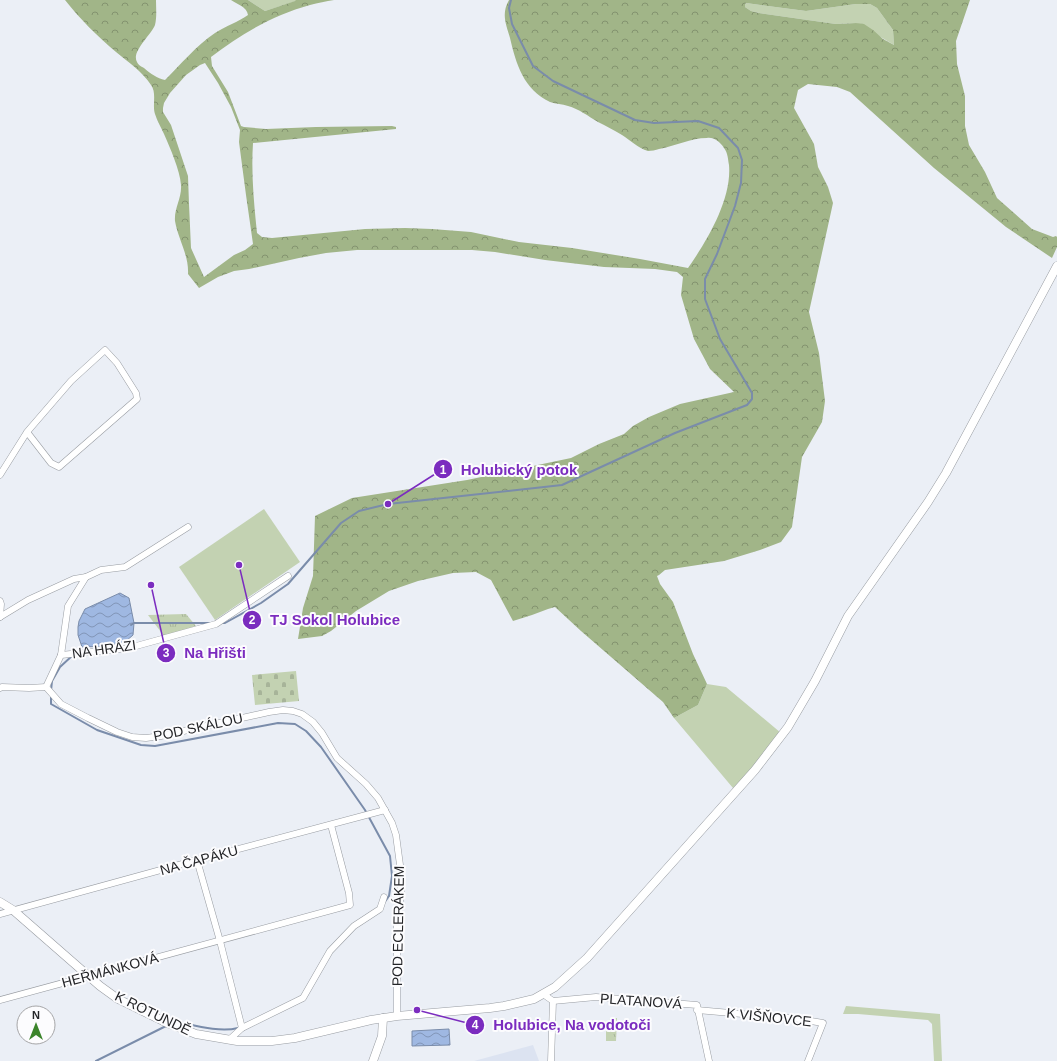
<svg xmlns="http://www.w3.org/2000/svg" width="1057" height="1061" viewBox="0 0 1057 1061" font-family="Helvetica,sans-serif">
<defs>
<pattern id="forest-crowns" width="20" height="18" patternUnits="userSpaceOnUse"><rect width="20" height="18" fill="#a1b588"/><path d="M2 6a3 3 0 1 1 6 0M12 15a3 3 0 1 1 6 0" fill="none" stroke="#83936f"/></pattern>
<pattern id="cemetery-stones" width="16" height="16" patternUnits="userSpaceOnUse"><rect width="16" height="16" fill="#c3d2b2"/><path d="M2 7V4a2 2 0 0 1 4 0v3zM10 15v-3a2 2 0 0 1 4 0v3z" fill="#a7b499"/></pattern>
<pattern id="park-tufts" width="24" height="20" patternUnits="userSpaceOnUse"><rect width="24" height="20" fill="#c3d2b2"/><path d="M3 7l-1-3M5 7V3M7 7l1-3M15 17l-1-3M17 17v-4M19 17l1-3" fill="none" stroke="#a7b499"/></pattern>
<pattern id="water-waves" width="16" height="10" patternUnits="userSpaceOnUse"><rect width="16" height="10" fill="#9fb8e2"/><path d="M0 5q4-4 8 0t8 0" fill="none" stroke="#8195b7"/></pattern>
</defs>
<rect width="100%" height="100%" fill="#ebeff6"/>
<polygon fill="#dce3f1" points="533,1045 539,1061 474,1061"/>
<g fill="#c3d2b2">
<polygon points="248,0 296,0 296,1 265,11"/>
<polygon points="746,3 806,11 856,4 870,4 877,8 893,30 894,45 879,36 856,23 836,24 759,13 751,11 745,7 745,5"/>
<polygon points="264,509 300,562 215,620 179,567"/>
<polygon points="707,684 726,687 781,733 750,772 733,788 674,718 698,705"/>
<polygon points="846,1006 940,1014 942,1061 934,1061 932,1024 928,1020 858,1014 843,1014"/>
</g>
<path fill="url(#forest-crowns)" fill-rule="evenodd" d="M65 0H156C156 8 157 17 155 25 151 35 131 52 137 62 138 65 142 67 144 68 151 74 157 78 165 80 181 64 196 46 215 33 226 26 238 22 248 15 247 7 237 4 231 0H248L265 11 295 1 296 0H334C326 1 318 3 310 5 273 15 241 34 211 57L212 66 228 92 241 126 244 127 266 129 316 127 392 126 396 127V129L253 143C251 173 254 204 257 233L262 237 272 238 365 229 405 228 432 229 471 232 519 242 572 248 640 259 688 268C707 241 732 199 729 165 728 160 728 153 724 148 720 142 714 137 707 138 691 138 675 146 659 149 656 150 651 151 648 151 638 148 630 140 622 135 614 130 606 126 598 122 588 116 579 109 568 106 562 104 556 104 550 102 524 90 516 64 510 38 506 24 501 14 509 0H970L956 41 957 64 965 96V126L969 145 985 172 997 198 1032 229 1053 237 1056 236 1057 237V247L1052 258 1006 227 934 168 850 92 837 87 808 84 798 90 794 108 814 144 818 167 828 187 833 203 809 312 819 353 825 401 822 422 802 457 792 527 781 542 760 550 724 561 665 570 659 575 657 576 660 584 673 602 693 654 707 684 698 705 674 718 663 702 581 631 555 607 548 609 532 615 513 621 491 580 476 572 453 573 418 581 389 591 356 611 331 631 322 636 298 639 303 608 313 576 315 516 352 498 467 480 571 458 599 444 624 434 633 426 649 417 680 404 734 392 710 369 694 339 681 295 683 277 677 272 655 269 604 267 545 260 495 252 472 250H357L326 253 299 258 249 269 234 271 218 277 199 288 188 274C189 255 178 239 175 221 174 208 182 198 181 185 180 170 170 148 164 134 161 127 157 121 155 114 152 105 157 93 151 85 143 72 127 61 116 52 97 36 80 19 65 0ZM746 3 806 11 856 4H870L877 8 893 30 894 45 883 39 873 30 864 24 856 23 836 24 759 13 751 11 745 7V5ZM205 63 218 83 231 107 240 130 239 142 246 195 253 244 245 250 234 255 204 277 191 248 189 204 188 176 171 125 163 112V108L164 103 170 93 186 75 200 65Z"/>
<polygon fill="url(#cemetery-stones)" points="296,671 299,701 255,705 252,675"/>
<g fill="url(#park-tufts)">
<polygon points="186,614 196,626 164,636 148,615"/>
<polygon points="611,1018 617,1018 616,1041 606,1041 606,1031 610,1019"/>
</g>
<g fill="url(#water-waves)" stroke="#7a8caa">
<polygon points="120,593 129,598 134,623 133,635 125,642 110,646 82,647 78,635 78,627 79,621 85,609"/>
<polygon points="449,1029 450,1045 412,1046 412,1031"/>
</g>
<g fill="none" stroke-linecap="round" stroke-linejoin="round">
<g stroke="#7a8caa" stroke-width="2">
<polyline points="221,623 225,623 261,603 288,584 341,523 359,511 388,504 562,485 675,433 747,405 752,399 752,393 720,339 705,299 705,279 717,254 735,206 741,183 742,160 738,148 719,128 698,121 654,123 635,120 553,81 533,66 512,24 509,8 511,0"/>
<polyline points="131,625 134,623 211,623"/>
<polyline points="51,691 52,681 60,667 73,655"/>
<polyline points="51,695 51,704 97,730 141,745 155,746 278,723 295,724 306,731 321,747 365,810 390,856 392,876 389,896 384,903"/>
<path d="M174 1022 175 1021C194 1025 219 1033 238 1028"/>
<polyline points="96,1061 166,1026"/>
</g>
<defs>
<g id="minor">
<polyline points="0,475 27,432 71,381 105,350 117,363 136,393 137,399 59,467 51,463 27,432"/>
<polyline points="0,601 1,604 0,617"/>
<polyline points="0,617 28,600 74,579 86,577 101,570 125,567 188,527"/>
<polyline points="61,655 129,648 216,624 288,576"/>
<polyline points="46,687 61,704 88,718 117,732 132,737 146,738 161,736 269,712 283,710 293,711 302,714 313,722 322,733 337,758 366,784 378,798 392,823 396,835 400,865 401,894 397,921 397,1016"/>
<polyline points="46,687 61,655 68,606 86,577"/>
<polyline points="0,688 2,687 29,688 46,687"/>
<polyline points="197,860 220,941 242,1028"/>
<polyline points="0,914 197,860 385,810"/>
<polyline points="543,994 553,1001 551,1061"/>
<polyline points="0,1000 350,905 349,893 331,825"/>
<polyline points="553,1001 596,997 697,1005 709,1061"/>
<polyline points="697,1010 799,1019 823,1023 808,1061"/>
<polyline points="229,1040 242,1028 303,998 330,951 354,926 380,909 384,897"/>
</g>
<g id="tertiary">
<polyline points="0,902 13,910 100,986 118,999 167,1023 196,1034 237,1041 272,1041 295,1038 371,1020 397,1016 490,1008 504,1006 534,999 555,987 587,958 755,770 788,727 815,681 848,616 928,502 946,473 1057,266"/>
<polyline points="373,1061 382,1036 383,1018"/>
</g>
</defs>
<use href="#minor" stroke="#989ca2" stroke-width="7"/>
<use href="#tertiary" stroke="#989ca2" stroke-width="9"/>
<use href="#minor" stroke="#fff" stroke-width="6"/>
<use href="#tertiary" stroke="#fff" stroke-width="8"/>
</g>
<g text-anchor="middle" stroke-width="4" stroke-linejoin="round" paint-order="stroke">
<g font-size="14" fill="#242528" stroke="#fcfcfe">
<text transform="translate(104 649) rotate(-8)" y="5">NA HRÁZI</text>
<text transform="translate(198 727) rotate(-12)" y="5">POD SKÁLOU</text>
<text transform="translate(199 860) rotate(-15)" y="5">NA ČAPÁKU</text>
<text transform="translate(398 926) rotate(-89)" y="5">POD ECLERÁKEM</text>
<text transform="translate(110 970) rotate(-15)" y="5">HEŘMÁNKOVÁ</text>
<text transform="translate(641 1001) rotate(4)" y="5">PLATANOVÁ</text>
<text transform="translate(153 1013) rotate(26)" y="5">K ROTUNDĚ</text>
<text transform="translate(769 1017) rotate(6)" y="5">K VIŠŇOVCE</text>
</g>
</g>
<path fill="none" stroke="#7b2cbf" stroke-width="1.5" d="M388 504L443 469M239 565L252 620M151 585L166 653M417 1010L475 1025"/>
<g fill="#7b2cbf" stroke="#fcfcfe" stroke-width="1.5">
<circle cx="388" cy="504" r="4"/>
<circle cx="239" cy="565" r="4"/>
<circle cx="151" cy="585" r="4"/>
<circle cx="417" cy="1010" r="4"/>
<circle cx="443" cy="469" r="10"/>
<circle cx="252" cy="620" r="10"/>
<circle cx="166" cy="653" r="10"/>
<circle cx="475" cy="1025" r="10"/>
</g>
<g font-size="12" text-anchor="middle" font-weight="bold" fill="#fff">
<text x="443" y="474">1</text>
<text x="252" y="624">2</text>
<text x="166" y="657">3</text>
<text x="475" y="1029">4</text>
</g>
<g font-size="15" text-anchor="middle" font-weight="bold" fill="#7b2cbf" stroke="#fcfcfe" stroke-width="4" stroke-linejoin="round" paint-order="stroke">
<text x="519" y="475">Holubický potok</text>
<text x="335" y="625">TJ Sokol Holubice</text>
<text x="215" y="658">Na Hřišti</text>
<text x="572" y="1030">Holubice, Na vodotoči</text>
</g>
<g transform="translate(36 1025)"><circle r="19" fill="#fcfcfe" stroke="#a6a6a8"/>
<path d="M0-3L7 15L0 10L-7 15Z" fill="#3b842b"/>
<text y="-6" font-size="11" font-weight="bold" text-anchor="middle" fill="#242528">N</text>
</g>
</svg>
